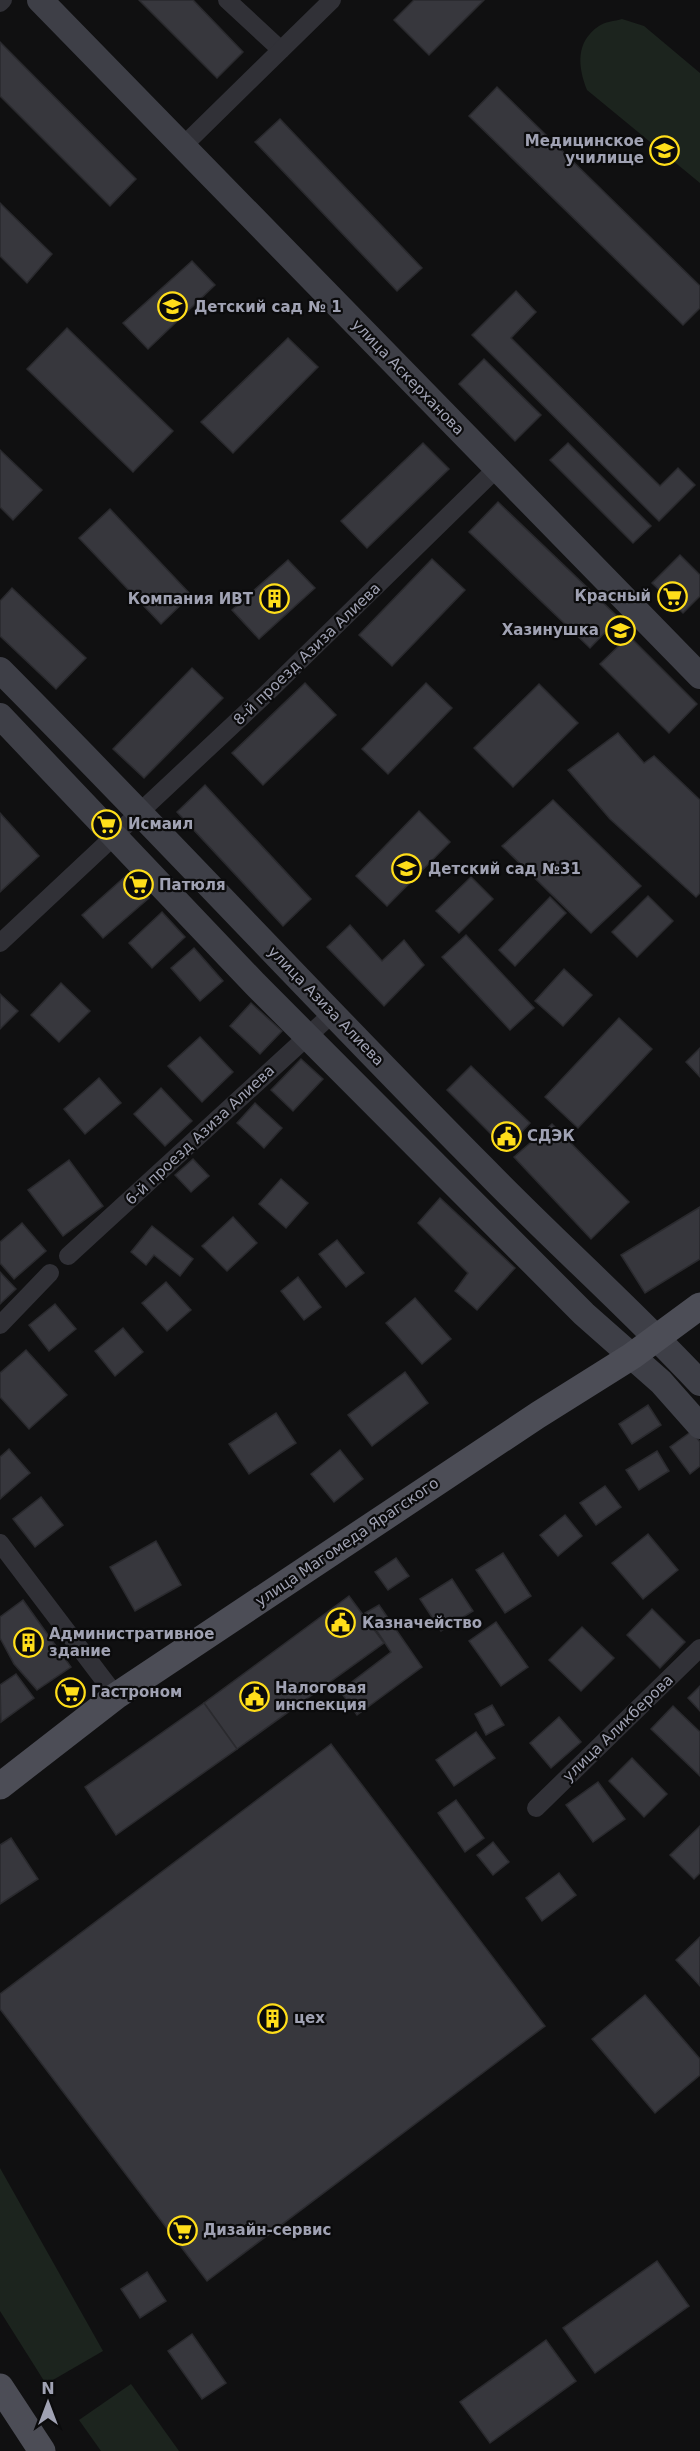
<svg xmlns="http://www.w3.org/2000/svg" width="700" height="2451" viewBox="0 0 700 2451" font-family="'DejaVu Sans',sans-serif">
<rect width="100%" height="100%" fill="#101011"/>
<g fill="#1c241e">
<path d="M622 19 644 26 700 73V183L587 90C578 67 575 42 599 26 604 22 615 21 622 19Z"/>
<polygon points="0,2168 103,2351 46,2384 0,2311"/>
<polygon points="131,2384 179,2451 101,2451 79,2420"/>
</g>
<g fill="#37373d" stroke="#2a2a2e" stroke-width="1.5">
<polygon points="139,0 193,0 243,52 217,78"/>
<polygon points="414,0 484,0 429,55 394,20"/>
<polygon points="0,42 136,179 110,206 0,96"/>
<polygon points="497,87 700,286 700,308 683,325 469,116"/>
<polygon points="280,119 422,268 397,291 255,142"/>
<polygon points="0,203 52,254 27,283 0,256"/>
<polygon points="192,261 215,285 148,349 123,323"/>
<polygon points="516,291 536,312 511,338 660,486 678,468 695,485 659,521 472,335"/>
<polygon points="67,328 173,431 133,472 27,369"/>
<polygon points="288,338 318,367 233,453 201,422"/>
<polygon points="484,359 541,415 515,441 459,384"/>
<polygon points="423,443 449,469 367,548 341,521"/>
<polygon points="568,443 651,526 633,543 550,460"/>
<polygon points="0,450 42,490 13,520 0,507"/>
<polygon points="498,502 619,618 590,648 469,532"/>
<polygon points="110,509 191,595 161,624 79,538"/>
<polygon points="680,555 700,575 700,596 683,613 652,583"/>
<polygon points="432,559 465,590 392,666 359,635"/>
<polygon points="288,560 315,588 259,639 232,610"/>
<polygon points="12,588 86,658 56,689 0,636 0,601"/>
<polygon points="629,636 697,704 669,733 600,664"/>
<polygon points="192,668 223,698 144,778 113,749"/>
<polygon points="305,683 336,715 263,785 232,753"/>
<polygon points="426,683 452,708 388,774 362,749"/>
<polygon points="539,684 578,723 513,787 474,748"/>
<polygon points="618,733 644,763 654,756 700,800 700,893 696,897 610,819 568,770"/>
<polygon points="205,785 311,899 283,926 177,812"/>
<polygon points="553,800 641,886 591,933 502,846"/>
<polygon points="419,811 450,842 387,906 356,876"/>
<polygon points="0,813 39,856 0,892"/>
<polygon points="128,874 149,898 103,938 82,915"/>
<polygon points="471,877 493,899 459,933 436,911"/>
<polygon points="648,896 673,921 637,957 612,932"/>
<polygon points="550,897 566,913 515,966 499,950"/>
<polygon points="162,912 185,937 152,968 129,943"/>
<polygon points="350,925 382,961 404,940 424,965 384,1006 327,947"/>
<polygon points="466,935 534,1008 510,1030 442,957"/>
<polygon points="194,948 223,981 200,1001 171,968"/>
<polygon points="564,969 592,995 563,1026 535,1001"/>
<polygon points="61,983 90,1011 59,1042 31,1015"/>
<polygon points="0,994 18,1011 0,1029"/>
<polygon points="251,1003 282,1031 260,1054 230,1026"/>
<polygon points="619,1018 652,1049 578,1128 545,1097"/>
<polygon points="200,1037 233,1072 202,1102 168,1066"/>
<polygon points="700,1048 700,1077 686,1062"/>
<polygon points="301,1059 323,1079 293,1111 271,1090"/>
<polygon points="471,1066 530,1123 506,1149 447,1090"/>
<polygon points="99,1078 121,1103 85,1134 64,1109"/>
<polygon points="161,1088 192,1121 165,1146 134,1114"/>
<polygon points="255,1103 282,1128 264,1148 237,1123"/>
<polygon points="552,1124 629,1202 591,1239 514,1157"/>
<polygon points="193,1159 209,1176 191,1192 175,1175"/>
<polygon points="69,1160 103,1206 63,1236 28,1190"/>
<polygon points="281,1179 308,1203 286,1228 259,1204"/>
<polygon points="440,1198 515,1268 477,1310 455,1291 468,1273 418,1223"/>
<polygon points="700,1207 700,1259 645,1293 621,1255"/>
<polygon points="233,1217 257,1243 227,1271 202,1246"/>
<polygon points="22,1223 46,1251 14,1279 0,1263 0,1242"/>
<polygon points="152,1226 193,1259 180,1276 154,1255 146,1265 131,1252"/>
<polygon points="337,1240 364,1273 346,1287 319,1254"/>
<polygon points="0,1272 16,1289 0,1304"/>
<polygon points="298,1277 321,1307 304,1320 281,1291"/>
<polygon points="166,1282 191,1310 167,1331 142,1303"/>
<polygon points="415,1298 451,1339 422,1364 386,1323"/>
<polygon points="55,1304 76,1329 49,1351 29,1325"/>
<polygon points="123,1328 143,1352 115,1376 95,1351"/>
<polygon points="26,1350 67,1395 29,1429 0,1397 0,1373"/>
<polygon points="405,1372 428,1403 372,1446 348,1415"/>
<polygon points="648,1405 661,1425 632,1444 619,1424"/>
<polygon points="276,1413 296,1443 249,1474 229,1444"/>
<polygon points="692,1431 700,1442 700,1466 690,1474 670,1447"/>
<polygon points="9,1449 30,1473 0,1499 0,1457"/>
<polygon points="340,1450 363,1479 334,1502 311,1474"/>
<polygon points="657,1451 669,1471 639,1490 626,1470"/>
<polygon points="605,1486 621,1507 596,1525 580,1503"/>
<polygon points="41,1497 63,1525 35,1547 13,1519"/>
<polygon points="565,1515 582,1536 558,1556 540,1535"/>
<polygon points="648,1534 678,1570 643,1599 612,1563"/>
<polygon points="156,1541 181,1585 135,1611 110,1567"/>
<polygon points="503,1553 531,1596 505,1613 476,1570"/>
<polygon points="396,1558 409,1576 388,1590 375,1572"/>
<polygon points="452,1579 473,1611 441,1631 420,1599"/>
<polygon points="349,1596 384,1643 237,1749 204,1703"/>
<polygon points="23,1600 71,1667 37,1690 14,1664 0,1638 0,1617"/>
<polygon points="379,1605 422,1667 357,1715 340,1691 391,1652 365,1613"/>
<polygon points="652,1609 685,1642 660,1668 627,1635"/>
<polygon points="496,1622 528,1667 501,1686 469,1641"/>
<polygon points="582,1627 614,1658 581,1691 549,1660"/>
<polygon points="16,1674 34,1698 1,1722 0,1685"/>
<polygon points="700,1686 700,1711 688,1698"/>
<polygon points="204,1703 237,1749 116,1835 85,1787"/>
<polygon points="492,1705 504,1725 486,1735 475,1714"/>
<polygon points="673,1706 700,1732 700,1776 651,1729"/>
<polygon points="559,1717 581,1742 551,1768 530,1743"/>
<polygon points="476,1732 495,1758 454,1786 436,1760"/>
<polygon points="331,1744 545,2026 207,2281 0,2009 0,1994"/>
<polygon points="632,1758 667,1794 644,1817 609,1781"/>
<polygon points="598,1782 625,1819 593,1842 566,1805"/>
<polygon points="456,1800 484,1838 465,1852 438,1813"/>
<polygon points="700,1826 700,1873 694,1879 670,1855"/>
<polygon points="11,1838 38,1879 0,1904 0,1845"/>
<polygon points="493,1842 509,1862 493,1875 477,1855"/>
<polygon points="559,1873 576,1895 542,1921 526,1898"/>
<polygon points="700,1937 700,1986 676,1960"/>
<polygon points="645,1995 700,2059 700,2075 655,2113 592,2039"/>
<polygon points="657,2261 689,2306 595,2373 563,2328"/>
<polygon points="147,2272 166,2301 140,2318 121,2289"/>
<polygon points="192,2334 226,2383 202,2399 168,2351"/>
<polygon points="546,2340 576,2381 490,2443 460,2402"/>
</g>
<g fill="none" stroke-linecap="round" stroke-linejoin="round">
<g stroke="#313137" stroke-width="18">
<polyline points="227,0 281,50"/>
<polyline points="0,3 3,0"/>
<polyline points="183,146 332,0"/>
<polyline points="0,943 266,694 497,468"/>
<polyline points="68,1256 333,1013"/>
<polyline points="0,1325 50,1273"/>
<polyline points="0,1543 116,1696"/>
<polyline points="536,1808 700,1648"/>
</g>
<g stroke="#3e3f47" stroke-width="26">
<polyline points="40,0 700,676"/>
<path d="M0 670C164 835 322 1006 486 1171 556 1243 631 1309 700 1383"/>
<polyline points="0,716 255,984 584,1314 661,1382 700,1426"/>
</g>
<g stroke="#4c4d56" stroke-width="27">
<polyline points="0,1786 116,1696 538,1415 632,1356 700,1306"/>
<polyline points="0,2387 42,2451"/>
</g>
</g>
<defs>
<symbol id="university-ring" viewBox="-11 -11 22 22"><circle r="9.5" fill="#0b0b0c" stroke="#ffde1a" stroke-width="1.5"/><path d="M0-5L7-2L0 1L-7-2ZM-4 1L0 2.5L4 1V4Q0 6-4 4Z" fill="#ffde1a"/></symbol>
<symbol id="school-ring" viewBox="-11 -11 22 22"><circle r="9.5" fill="#0b0b0c" stroke="#ffde1a" stroke-width="1.5"/><path d="M0-5L7-2L0 1L-7-2ZM-4 1L0 2.5L4 1V4Q0 6-4 4Z" fill="#ffde1a"/></symbol>
<symbol id="supermarket-ring" viewBox="-11 -11 22 22"><circle r="9.5" fill="#0b0b0c" stroke="#ffde1a" stroke-width="1.5"/><path d="M-6-5.5h2.5l.6 2H6L4.5 2H-2.5L-4.4-4H-6ZM-1.5 3.2a1.3 1.3 0 1 0 .1 0ZM3 3.2a1.3 1.3 0 1 0 .1 0Z" fill="#ffde1a"/></symbol>
<symbol id="building-ring" viewBox="-11 -11 22 22"><circle r="9.5" fill="#0b0b0c" stroke="#ffde1a" stroke-width="1.5"/><path d="M-4-6H4V6H1V3H-1V6H-4ZM-2.5-4.3h1.7v1.8h-1.7ZM.8-4.3h1.7v1.8H.8ZM-2.5-1h1.7V.8h-1.7ZM.8-1h1.7V.8H.8Z" fill="#ffde1a"/></symbol>
<symbol id="civic-ring" viewBox="-11 -11 22 22"><circle r="9.5" fill="#0b0b0c" stroke="#ffde1a" stroke-width="1.5"/><path d="M-.6-6.5H3V-4.5H.6V-3L4-1V1h2V6H-6V1h2V-1L-.6-3ZM-1.2 2.5V6h2.4V2.5Z" fill="#ffde1a"/></symbol>
</defs>
<g fill-rule="evenodd">
<use href="#university-ring" x="648" y="134" width="33" height="33"/>
<use href="#school-ring" x="156" y="290" width="33" height="33"/>
<use href="#supermarket-ring" x="656" y="580" width="33" height="33"/>
<use href="#building-ring" x="258" y="582" width="33" height="33"/>
<use href="#school-ring" x="604" y="614" width="33" height="33"/>
<use href="#supermarket-ring" x="90" y="808" width="33" height="33"/>
<use href="#school-ring" x="390" y="852" width="33" height="33"/>
<use href="#supermarket-ring" x="122" y="868" width="33" height="33"/>
<use href="#civic-ring" x="490" y="1120" width="33" height="33"/>
<use href="#civic-ring" x="324" y="1606" width="33" height="33"/>
<use href="#building-ring" x="12" y="1626" width="33" height="33"/>
<use href="#supermarket-ring" x="54" y="1676" width="33" height="33"/>
<use href="#civic-ring" x="238" y="1680" width="33" height="33"/>
<use href="#building-ring" x="256" y="2002" width="33" height="33"/>
<use href="#supermarket-ring" x="166" y="2214" width="33" height="33"/>
</g>
<g text-anchor="middle" stroke-width="4.5" stroke-linejoin="round" paint-order="stroke">
<g font-size="15" font-weight="bold" fill="#a0a2b3" stroke="#0b0b0c" text-anchor="start">
<text x="644" y="146" text-anchor="end">Медицинское<tspan x="644" dy="17">училище</tspan></text>
<text x="194" y="312">Детский сад № 1</text>
<text x="651" y="601" text-anchor="end">Красный</text>
<text x="253" y="604" text-anchor="end">Компания ИВТ</text>
<text x="599" y="635" text-anchor="end">Хазинушка</text>
<text x="128" y="829">Исмаил</text>
<text x="428" y="874">Детский сад №31</text>
<text x="159" y="890">Патюля</text>
<text x="527" y="1141">СДЭК</text>
<text x="362" y="1628">Казначейство</text>
<text x="49" y="1639">Административное<tspan x="49" dy="17">здание</tspan></text>
<text x="275" y="1693">Налоговая<tspan x="275" dy="17">инспекция</tspan></text>
<text x="91" y="1697">Гастроном</text>
<text x="294" y="2023">цех</text>
<text x="203" y="2235">Дизайн-сервис</text>
</g>
<g font-size="15" fill="#a0a2b3" stroke="#0b0b0c">
<text transform="translate(408 377) rotate(46)" y="5">улица Аскерханова</text>
<text transform="translate(307 654) rotate(-44)" y="5">8-й проезд Азиза Алиева</text>
<text transform="translate(326 1006) rotate(46)" y="5">улица Азиза Алиева</text>
<text transform="translate(200 1135) rotate(-43)" y="5">6-й проезд Азиза Алиева</text>
<text transform="translate(347 1542) rotate(-34)" y="5">улица Магомеда Ярагского</text>
<text transform="translate(618 1728) rotate(-44)" y="5">улица Аликберова</text>
</g>
</g>
<g transform="translate(48 2403)" stroke="#0b0b0c" stroke-width="4.5" paint-order="stroke">
<path d="M0-4.5L10 22L0 15L-10 22Z" fill="#a0a2b3"/>
<text y="-9" font-size="16" font-weight="bold" text-anchor="middle" fill="#a0a2b3">N</text>
</g>
</svg>
